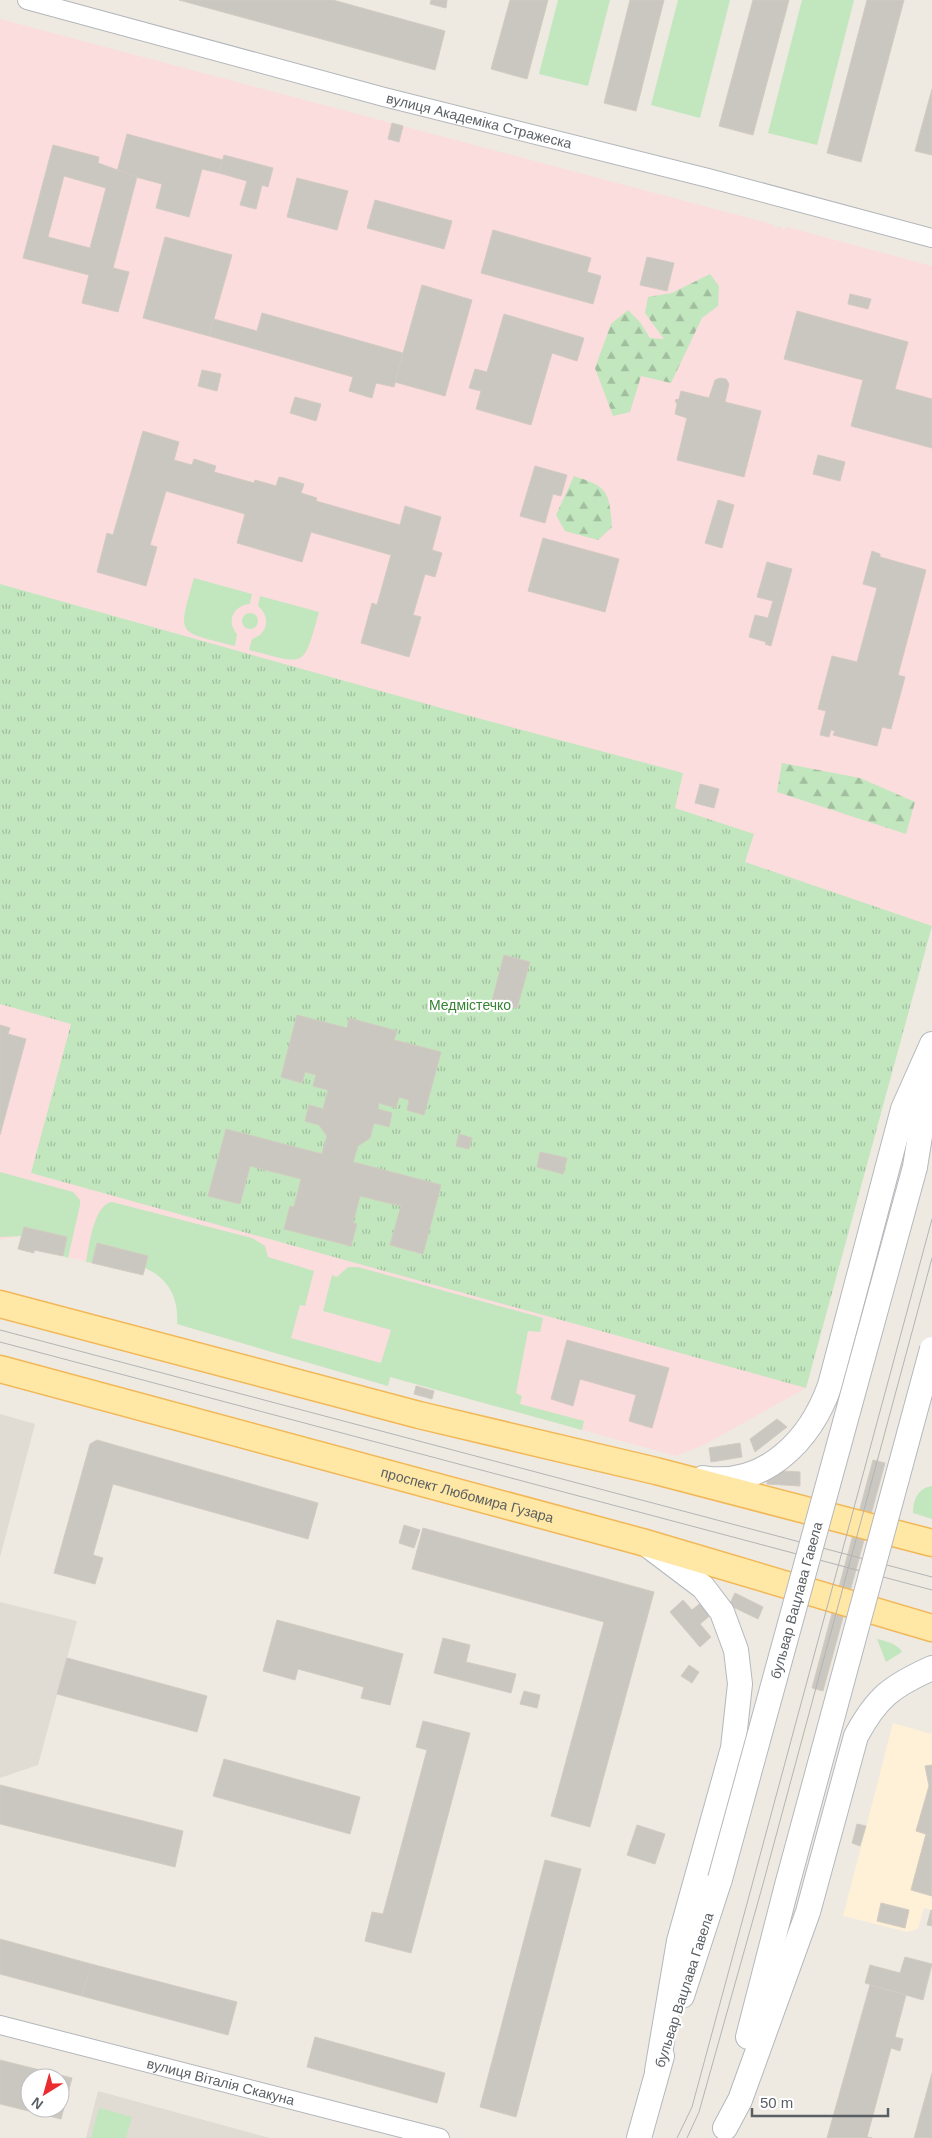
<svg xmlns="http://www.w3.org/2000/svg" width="932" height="2138" viewBox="0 0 932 2138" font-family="Arial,sans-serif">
<defs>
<pattern id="forest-firs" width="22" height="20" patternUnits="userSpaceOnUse" patternTransform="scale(1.25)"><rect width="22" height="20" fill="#c2e6be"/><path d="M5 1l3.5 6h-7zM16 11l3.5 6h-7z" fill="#a1be9e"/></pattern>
<pattern id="park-tufts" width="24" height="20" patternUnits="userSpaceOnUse" patternTransform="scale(1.25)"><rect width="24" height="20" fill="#c2e6be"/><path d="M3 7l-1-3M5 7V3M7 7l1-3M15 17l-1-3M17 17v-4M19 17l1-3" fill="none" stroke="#a1be9e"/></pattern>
</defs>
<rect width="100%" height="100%" fill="#eeeae2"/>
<polygon fill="#fef1d7" points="893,1723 932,1734 932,1910 924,1908 918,1929 907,1932 843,1916"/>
<g fill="#e0dbd3">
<polygon points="0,1414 35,1424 0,1557"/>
<polygon points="0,1602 77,1621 38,1765 0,1778"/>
<polygon points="98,2091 270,2138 86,2138"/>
</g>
<polygon fill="#fbddde" points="0,19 772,224 775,228 780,226 784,230 787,227 932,266 932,926 806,1388 704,1445 676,1456 390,1377 388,1386 177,1324 178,1309 172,1289 158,1274 145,1268 147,1256 97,1243 92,1263 63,1256 67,1237 24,1227 21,1236 0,1240"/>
<g fill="#c2e6be">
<polygon points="558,0 610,0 588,86 539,74"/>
<polygon points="678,0 730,0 700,118 651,105"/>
<polygon points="802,0 854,0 817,145 768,133"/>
<path d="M194 578 252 594 250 604C233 605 226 622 237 634L235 646C177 631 177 637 194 578Z"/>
<path d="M260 596 319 612C303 669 307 665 249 650L252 639C268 634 271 617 258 606Z"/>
<circle cx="250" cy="621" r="8"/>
<polygon points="0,1172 73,1192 80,1200 80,1205 68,1258 63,1256 67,1237 24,1227 21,1236 0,1237"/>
<path d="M112 1202 252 1238 265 1246 268 1257 314 1271 305 1306 300 1305 291 1338 381 1363 391 1330 323 1311 332 1275 337 1277 348 1267H358L543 1318 540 1332 528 1331 516 1393 522 1396 520 1404 584 1421 582 1430 390 1377 388 1386 177 1324C179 1298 169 1279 145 1268L147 1256 97 1243 92 1263 86 1262C89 1246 94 1204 112 1202Z"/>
<path d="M932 1486V1519L913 1513C913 1500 918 1488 932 1486Z"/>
<path d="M877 1639C886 1641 898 1644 902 1652L886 1662Z"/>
<polygon points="99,2108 132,2117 126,2138 91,2138"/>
</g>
<g fill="url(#forest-firs)">
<polygon points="710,274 719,286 718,306 702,318 671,383 641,376 630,412 613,416 595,368 611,324 628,310 640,322 650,338 664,339 645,313 648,297 672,293"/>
<path d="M574 476C609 487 609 492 612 527L598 540 565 531 556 515Z"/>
<polygon points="782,763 860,778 915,802 906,834 777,792"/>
</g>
<polygon fill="url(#park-tufts)" points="0,584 459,713 683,773 675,808 754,834 745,862 932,926 806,1388 31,1173 71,1024 0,1004"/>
<g fill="#cac7c1" stroke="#d2cbc0" fill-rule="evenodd">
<polygon points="179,0 333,0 445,31 435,70"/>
<polygon points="431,0 447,0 446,8 430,4"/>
<polygon points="510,0 548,0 527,79 491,69"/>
<polygon points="630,0 664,0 636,111 604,103"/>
<polygon points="753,0 789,0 753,135 719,126"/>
<polygon points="867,0 904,0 861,162 827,153"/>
<polygon points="932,89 932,155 915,151"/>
<polygon points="392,123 403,126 399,142 388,139"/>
<polygon points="127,134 223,160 219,173 202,169 189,217 156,208 162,184 117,172"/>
<path d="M53 145 99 157 98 163 137 177 113 268 129 272 118 312 82 303 89 275 23 258ZM64 176 106 188 90 248 48 237Z"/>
<polygon points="224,155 273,168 268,187 262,185 256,209 240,205 247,181 219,173"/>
<polygon points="297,178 348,191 337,230 287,217"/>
<polygon points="375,200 452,221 444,249 367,228"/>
<polygon points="493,230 591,258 587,272 601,276 593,304 481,273"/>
<polygon points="165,237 232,255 209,336 143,318"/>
<polygon points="647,257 674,263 667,291 640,285"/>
<polygon points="422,285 472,300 445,396 395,382"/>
<polygon points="850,294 871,299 868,309 848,304"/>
<polygon points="797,311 908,342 895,389 932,399 932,448 851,426 863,380 784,359"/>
<polygon points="262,313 403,353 394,387 376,383 372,398 349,391 353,377 209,336 214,319 257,331"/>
<polygon points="504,314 584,338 577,361 552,353 531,425 476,409 481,391 469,388 475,369 487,372"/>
<polygon points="202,370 221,374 217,391 198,386"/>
<polygon points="720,378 726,379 729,384 725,402 761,411 744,477 677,460 687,418 675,414 677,404 675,400 679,399 681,391 709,398 715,380"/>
<polygon points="295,397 321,404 316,421 290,413"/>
<polygon points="143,431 179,442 174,460 192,465 194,459 216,466 214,472 254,483 255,480 276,486 279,477 284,478 304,484 301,493 317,498 316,501 400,525 405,506 441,517 432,550 442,553 435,577 425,574 413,615 421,617 409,657 361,643 372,603 377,605 391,555 311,532 302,562 237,543 245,514 166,491 150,545 157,547 146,586 97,572 107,533 113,535"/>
<polygon points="818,455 845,462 840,481 813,474"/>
<polygon points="535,466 567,475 561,496 553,494 545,523 520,516"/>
<polygon points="718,500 734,505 722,548 705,543"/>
<polygon points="543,538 619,559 605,612 528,591"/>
<polygon points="872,551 880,554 880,557 926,570 898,675 905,677 891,729 882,727 877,746 833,735 835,731 831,730 829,737 820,735 826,711 818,709 832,656 857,662 877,588 863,584"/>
<polygon points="767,562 792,569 771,646 765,644 766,642 749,637 755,615 768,618 773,601 757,597"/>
<polygon points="700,784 719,789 714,808 695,803"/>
<polygon points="504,955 530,962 517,1008 492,1001"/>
<polygon points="297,1015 347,1028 349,1018 397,1031 394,1040 441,1052 424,1115 407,1110 409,1100 399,1097 396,1108 379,1103 378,1109 392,1113 389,1127 374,1123 370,1138 358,1146 353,1162 441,1185 423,1254 390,1245 401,1206 360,1196 353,1223 357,1224 351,1246 284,1229 290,1206 294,1207 301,1179 250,1166 240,1204 208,1196 226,1129 322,1154 327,1136 319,1125 305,1121 309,1105 323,1109 328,1090 313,1086 316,1075 305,1072 302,1083 281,1077"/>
<polygon points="0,1025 10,1028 8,1034 26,1039 0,1135"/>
<polygon points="459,1134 472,1138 469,1149 456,1146"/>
<polygon points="540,1152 567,1158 563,1174 537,1167"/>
<polygon points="24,1227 67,1237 63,1256 34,1250 34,1253 18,1249"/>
<polygon points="97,1243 148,1256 143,1275 92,1263"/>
<polygon points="567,1340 669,1368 652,1428 629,1421 636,1395 580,1379 573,1406 551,1399"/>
<polygon points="416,1386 434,1391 432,1399 414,1394"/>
<polygon points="777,1419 787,1427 755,1452 750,1439"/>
<polygon points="97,1440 318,1503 308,1539 113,1484 93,1555 103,1558 95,1584 54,1573 90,1444"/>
<polygon points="740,1443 742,1457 711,1462 709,1448"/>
<polygon points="873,1460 885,1463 823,1691 812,1688"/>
<polygon points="767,1470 800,1472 800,1486 767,1484"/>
<polygon points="404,1525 420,1530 414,1548 399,1543"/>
<polygon points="423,1528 654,1592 590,1827 551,1816 604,1622 412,1569"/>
<polygon points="735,1593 763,1607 758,1619 729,1605"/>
<polygon points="683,1600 692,1610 703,1601 713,1613 700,1624 711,1637 700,1647 670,1612"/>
<polygon points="277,1620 403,1654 390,1705 361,1698 364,1687 298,1669 295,1680 263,1671"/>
<polygon points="443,1638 470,1645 466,1662 516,1674 511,1693 434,1673"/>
<polygon points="67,1658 207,1696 197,1732 57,1694"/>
<polygon points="689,1665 699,1672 692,1683 681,1676"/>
<polygon points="524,1691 540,1695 537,1708 520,1704"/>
<polygon points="423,1721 470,1733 411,1953 365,1941 372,1912 383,1914 427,1750 416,1747"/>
<polygon points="224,1759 360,1797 350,1834 213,1796"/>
<polygon points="925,1766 932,1765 932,1836 916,1831 929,1786"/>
<polygon points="0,1785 183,1831 175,1867 0,1824"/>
<polygon points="857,1824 866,1826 860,1846 852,1843"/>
<polygon points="637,1825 665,1834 655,1864 627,1855"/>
<polygon points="926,1834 932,1836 932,1896 911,1890"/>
<polygon points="545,1860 581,1869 516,2117 480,2107"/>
<polygon points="881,1903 909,1910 905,1928 877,1921"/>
<polygon points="931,1910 932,1910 932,1926 927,1925"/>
<polygon points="0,1939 91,1964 82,1996 0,1974"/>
<polygon points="905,1957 932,1964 923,2000 865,1983 870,1965 900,1973"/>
<polygon points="91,1964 237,2002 228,2035 82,1996"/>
<polygon points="870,1985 906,1995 895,2037 903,2039 900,2051 891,2048 867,2137 872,2138 827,2138"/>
<polygon points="315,2037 445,2073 437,2103 307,2067"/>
<path d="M0 2060 72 2078 61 2119 0 2104ZM30 2078H60V2108H30Z"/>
<polygon points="932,2073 932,2138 914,2138"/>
</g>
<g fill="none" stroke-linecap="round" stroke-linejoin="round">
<defs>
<g id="street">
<path id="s1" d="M27 0 384 97 708 178 932 238"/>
<path id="s2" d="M0 2025 440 2138"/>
</g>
<g id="secondary">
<polyline points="915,1167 931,1067"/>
<path d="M703 1478C766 1488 811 1439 830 1385L903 1109 932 1044"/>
<polyline points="650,1547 703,1587 722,1612 736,1650 740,1684 733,1748 679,1941 657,2071"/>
<polyline points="682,1996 720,1879"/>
<polyline points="748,2037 786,1889"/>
<path d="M725 2128 740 2100 808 1912 856 1736C877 1697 892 1686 932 1668"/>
<polyline points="639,2138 662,2056"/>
</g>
<g id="primary">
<polyline points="0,1304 419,1415 656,1471 932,1543"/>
<path id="s3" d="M0 1369 642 1542 932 1628"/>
</g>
</defs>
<use href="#street" stroke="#b3b6ba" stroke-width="20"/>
<use href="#secondary" stroke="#b4b8bd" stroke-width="26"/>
<use href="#primary" stroke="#f2b756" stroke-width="29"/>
<use href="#street" stroke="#fff" stroke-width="18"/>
<use href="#secondary" stroke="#fff" stroke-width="24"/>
<use href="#primary" stroke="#ffe7a6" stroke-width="26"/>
<g stroke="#b3b4b4" stroke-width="1">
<polyline points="0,1330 932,1577"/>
<polyline points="0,1342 932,1590"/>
<polyline points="677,2138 692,2107 932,1219"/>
<polyline points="687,2138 699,2112 763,1884 932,1258"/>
</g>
<defs>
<g id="secondary-bridge">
<path id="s4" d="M720 1879 915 1167"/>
<polyline points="786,1889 932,1349"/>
</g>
</defs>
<use href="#secondary-bridge" stroke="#b4b8bd" stroke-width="26" stroke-linecap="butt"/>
<use href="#secondary-bridge" stroke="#fff" stroke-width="24"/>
</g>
<g text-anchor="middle" stroke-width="4.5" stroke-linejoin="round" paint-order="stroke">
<g font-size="14" fill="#5a5f63" stroke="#fff">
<text dy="5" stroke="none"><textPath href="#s1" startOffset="468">вулиця Академіка Стражеска</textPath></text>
<text dy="5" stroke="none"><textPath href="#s3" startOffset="484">проспект Любомира Гузара</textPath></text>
<text dy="5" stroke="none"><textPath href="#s4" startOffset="289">бульвар Вацлава Гавела</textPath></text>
<text transform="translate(684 1990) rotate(-72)" y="5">бульвар Вацлава Гавела</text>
<text dy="5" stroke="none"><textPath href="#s2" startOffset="228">вулиця Віталія Скакуна</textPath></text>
</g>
<g font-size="14" fill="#378233" stroke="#fff">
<text x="470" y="1010">Медмістечко</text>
</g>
</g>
<g transform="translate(45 2093) rotate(217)"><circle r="24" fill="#ffffff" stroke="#bdbfc1"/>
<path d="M0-4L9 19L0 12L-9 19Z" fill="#ea2b30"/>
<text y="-8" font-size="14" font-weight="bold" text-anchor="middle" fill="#5a5f63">N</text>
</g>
<path d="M752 2108v8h136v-8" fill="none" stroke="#5a5f63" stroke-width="2.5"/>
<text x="760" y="2108" font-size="15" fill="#5a5f63" stroke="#ffffff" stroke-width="4" paint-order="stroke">50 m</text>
</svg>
